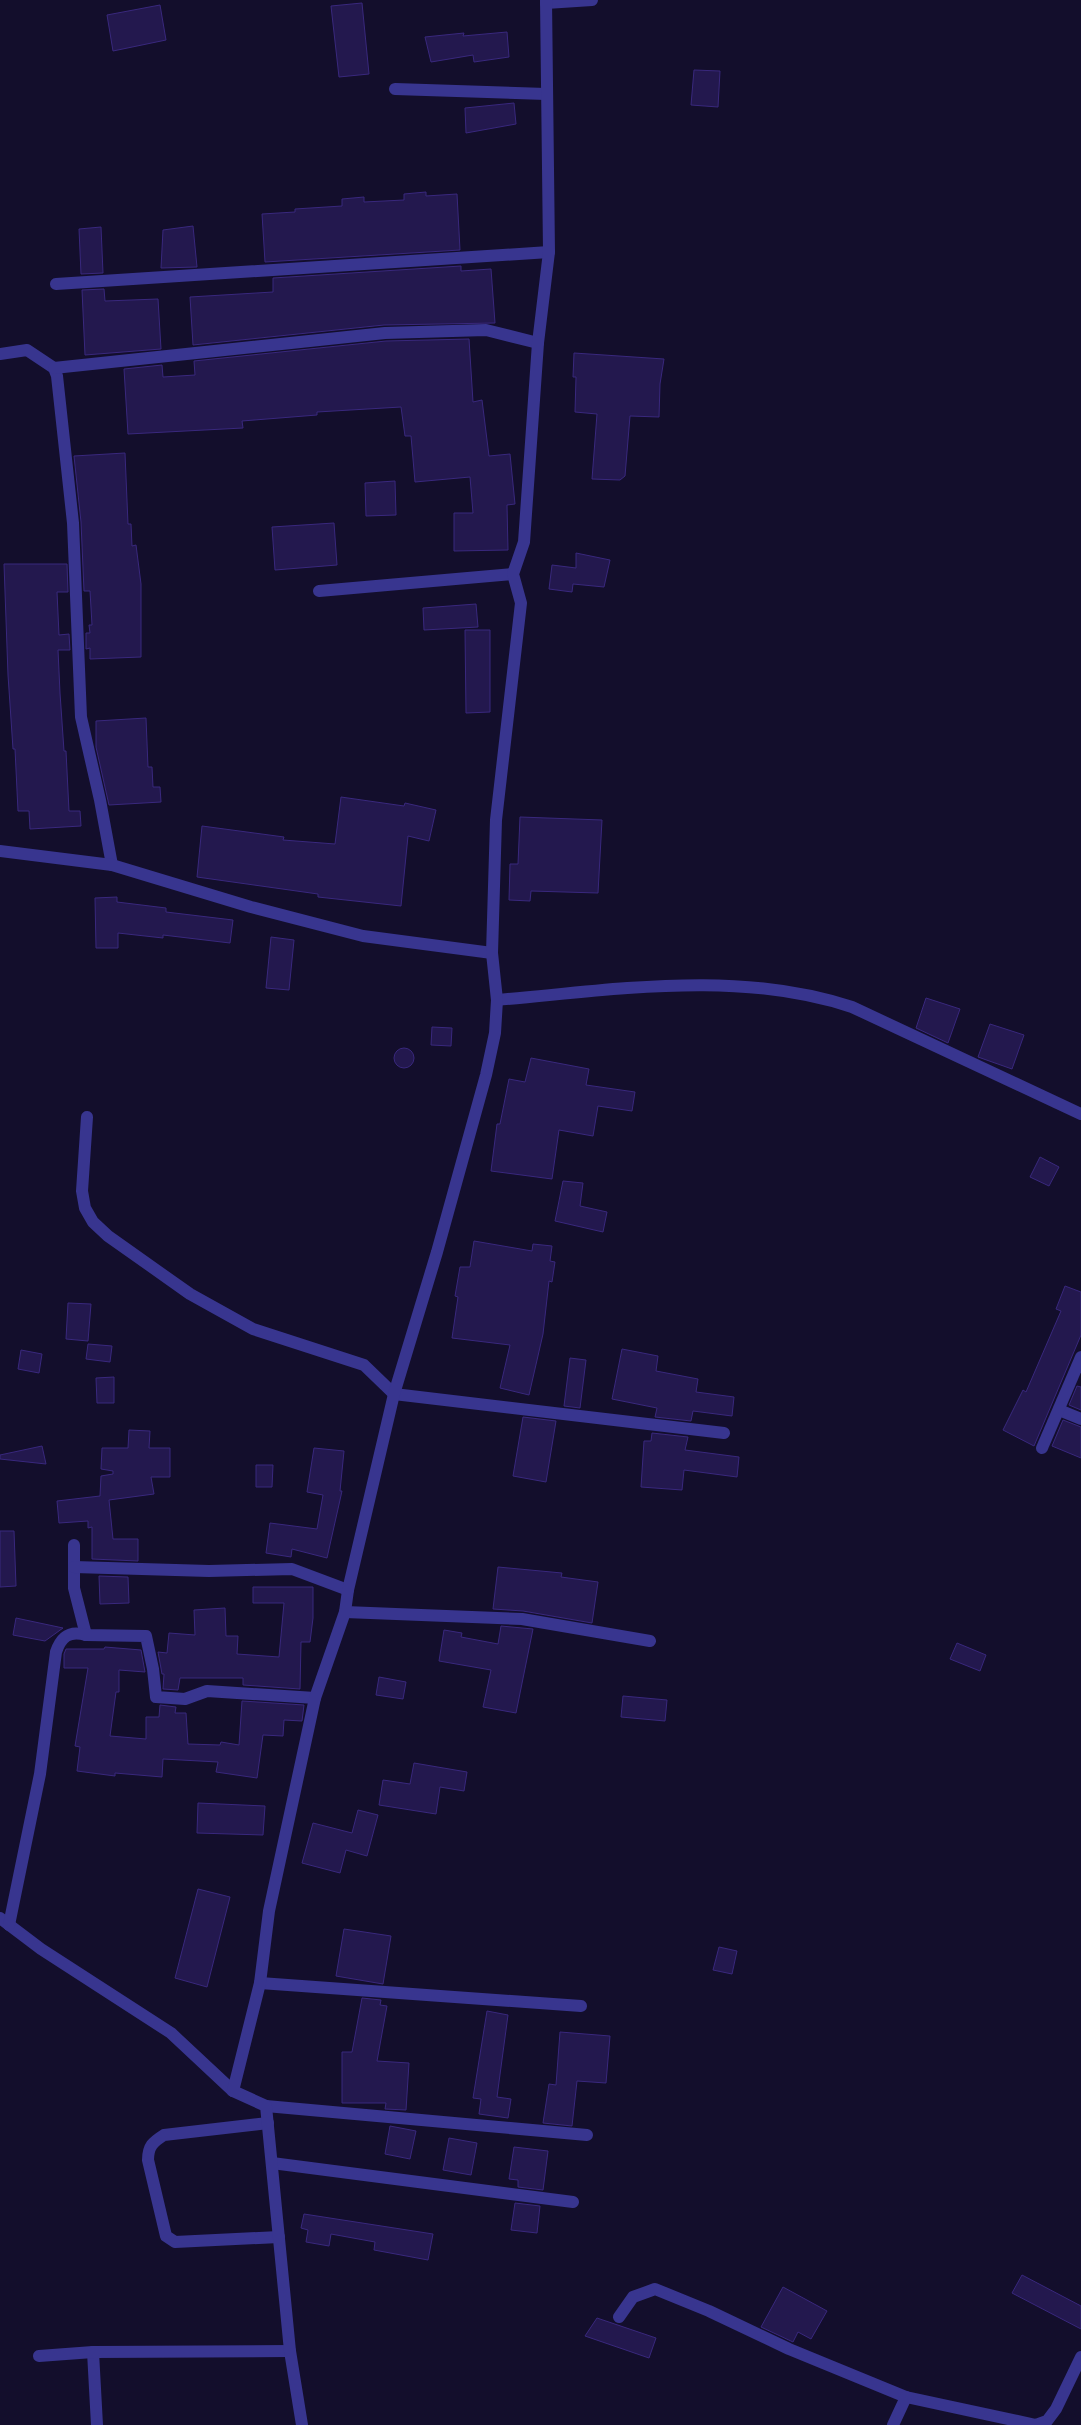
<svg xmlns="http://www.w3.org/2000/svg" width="1081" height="2425" viewBox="0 0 1081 2425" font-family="Quicksand,sans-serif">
<rect width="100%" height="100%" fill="#130e2c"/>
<g fill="#23184e" stroke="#39287d">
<polygon points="362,3 369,74 339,77 331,6"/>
<polygon points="160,5 166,40 113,51 107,15"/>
<polygon points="507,32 509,57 474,62 473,55 431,62 425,37 464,33 463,36"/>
<polygon points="694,70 720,71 718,107 691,105"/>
<polygon points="514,103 516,124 466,133 465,108"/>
<polygon points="426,192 426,196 457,194 460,250 265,262 262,214 295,212 295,209 342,206 342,199 364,197 364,202 404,200 404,194"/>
<polygon points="193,226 197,267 161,268 163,230"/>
<polygon points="101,227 103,273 81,274 79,229"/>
<polygon points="461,266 461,271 491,269 495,323 384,325 193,345 190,297 273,292 273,278"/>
<polygon points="104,289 105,301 158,299 161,349 85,355 82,290"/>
<polygon points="469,339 473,402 482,400 489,456 510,454 515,504 507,505 508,550 454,551 454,513 473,513 470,477 415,482 411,436 405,436 401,407 317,412 317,415 242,421 243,428 128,434 124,369 162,365 163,377 195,375 194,361 386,341"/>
<polygon points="574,353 664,359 660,384 659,417 630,416 625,476 620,480 592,479 597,414 575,412 576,377 573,377"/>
<polygon points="125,453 128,524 131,524 132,546 136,545 141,584 141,657 90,659 90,648 86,649 86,633 90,633 89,625 92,625 90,591 84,591 81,522 74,456"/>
<polygon points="395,481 396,515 366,516 365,483"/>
<polygon points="334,523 337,565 275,570 272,527"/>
<polygon points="576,553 610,560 604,587 573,584 572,592 549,589 552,565 576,568"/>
<polygon points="4,564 67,564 68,592 57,592 59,635 69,634 70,650 58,650 60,693 64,751 66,751 69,811 80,811 81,826 30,829 29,811 18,811 15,749 13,749 8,675"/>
<polygon points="476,604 478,627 424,630 423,608"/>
<polygon points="465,630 490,630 490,712 466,713"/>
<polygon points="146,718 148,767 152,767 153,787 160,787 161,802 109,805 96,747 96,721"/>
<polygon points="341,797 404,806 405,803 436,810 429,841 408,836 401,906 318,897 318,894 197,877 202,826 284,837 283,840 335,844"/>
<polygon points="520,817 602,820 598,893 531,891 530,901 509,900 510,864 518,864"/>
<polygon points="117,897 117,902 166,908 166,912 233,920 230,943 163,935 163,938 118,933 118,948 96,948 95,898"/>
<polygon points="271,937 294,940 289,990 266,988"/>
<polygon points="926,998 960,1009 948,1043 916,1028"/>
<polygon points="990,1024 1024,1035 1012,1069 978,1057"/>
<polygon points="432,1027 452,1028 451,1046 431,1045"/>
<circle cx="404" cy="1058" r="10"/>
<polygon points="531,1058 589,1069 586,1085 635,1092 632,1111 598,1106 593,1136 559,1130 552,1179 491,1171 497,1124 500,1124 509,1079 525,1082"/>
<polygon points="1040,1157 1059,1167 1049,1186 1030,1177"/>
<polygon points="563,1181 583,1183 580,1206 607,1212 603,1232 555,1221"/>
<polygon points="474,1241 532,1251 533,1244 552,1246 550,1261 555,1262 552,1282 549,1281 543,1334 529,1395 500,1388 510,1345 452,1338 458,1297 455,1296 460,1267 470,1267"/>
<polygon points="1065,1286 1081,1292 1081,1335 1034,1446 1003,1430 1023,1390 1026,1392 1061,1311 1056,1309"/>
<polygon points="68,1303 91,1304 88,1341 66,1339"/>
<polygon points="88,1344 112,1346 110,1362 86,1359"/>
<polygon points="622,1349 658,1356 656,1371 698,1379 696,1392 734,1397 732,1416 693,1411 691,1421 655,1417 657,1408 612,1399"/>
<polygon points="21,1350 42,1354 39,1373 18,1369"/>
<polygon points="570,1358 586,1360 580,1408 564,1406"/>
<polygon points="114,1377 114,1403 97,1403 96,1378"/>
<polygon points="1077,1386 1081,1387 1081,1410 1069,1405"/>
<polygon points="523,1417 556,1421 546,1482 513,1476"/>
<polygon points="1063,1420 1081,1427 1081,1458 1052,1446"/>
<polygon points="129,1430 150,1431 149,1448 170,1448 170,1477 151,1477 154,1494 109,1500 113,1539 138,1539 138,1561 92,1559 92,1527 88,1528 88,1521 59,1523 57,1501 100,1496 101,1476 113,1474 113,1471 101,1469 102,1448 128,1448"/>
<polygon points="652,1433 688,1437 685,1450 739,1457 737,1477 684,1470 682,1490 641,1487 644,1441 651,1441"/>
<polygon points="42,1446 46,1464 0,1459 0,1455"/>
<polygon points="314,1448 344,1451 340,1491 342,1491 327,1558 292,1549 291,1557 266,1553 270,1523 317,1529 323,1495 307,1492"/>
<polygon points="256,1465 273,1465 272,1487 256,1487"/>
<polygon points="0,1531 14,1531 16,1586 0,1587"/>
<polygon points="498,1567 562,1573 561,1577 598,1582 592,1623 523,1611 493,1609"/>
<polygon points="99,1576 128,1577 129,1603 100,1604"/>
<polygon points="253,1587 313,1587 313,1618 310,1642 301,1642 300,1689 243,1685 243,1678 180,1678 178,1690 163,1689 164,1674 162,1674 158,1652 167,1653 169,1633 195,1635 194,1610 225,1608 226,1636 238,1636 237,1654 279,1657 284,1603 253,1603"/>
<polygon points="16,1618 63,1628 45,1641 13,1635"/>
<polygon points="501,1626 533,1629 516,1713 483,1707 491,1670 439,1661 444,1630 462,1633 461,1637 498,1644"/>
<polygon points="957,1643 986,1655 980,1671 950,1659"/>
<polygon points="105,1647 141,1650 145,1672 119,1670 119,1692 116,1692 110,1736 146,1739 146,1717 159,1717 160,1705 176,1707 175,1713 186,1713 188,1744 220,1745 221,1742 239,1745 242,1701 304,1705 302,1721 284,1720 283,1736 263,1735 257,1778 216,1772 218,1762 163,1759 162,1777 115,1773 115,1776 77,1771 80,1747 75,1746 88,1668 64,1668 64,1654 66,1649 104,1649"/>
<polygon points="379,1677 406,1682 403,1699 376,1695"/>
<polygon points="623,1696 667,1700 665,1721 621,1717"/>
<polygon points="414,1763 467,1772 464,1791 440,1787 436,1814 379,1805 383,1780 410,1784"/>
<polygon points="198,1803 265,1806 263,1835 197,1833"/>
<polygon points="358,1810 378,1815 367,1856 346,1850 340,1873 302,1863 313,1823 352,1833"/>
<polygon points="198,1889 230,1897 207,1987 175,1978"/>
<polygon points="344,1929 391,1936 383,1984 336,1976"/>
<polygon points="719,1947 737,1951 732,1974 713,1970"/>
<polygon points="362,1998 381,2000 380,2005 387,2006 377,2061 409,2063 406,2110 385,2109 386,2103 342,2103 342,2052 352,2052"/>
<polygon points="487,2011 508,2015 497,2097 511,2099 508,2118 479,2114 481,2099 473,2098"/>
<polygon points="560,2032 610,2036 606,2083 577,2081 572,2126 543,2123 549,2084 556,2085"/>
<polygon points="390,2126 416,2131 410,2159 385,2154"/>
<polygon points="449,2138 477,2143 471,2175 443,2170"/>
<polygon points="514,2147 548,2151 543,2190 518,2187 518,2180 509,2179"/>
<polygon points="515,2203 540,2206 537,2233 511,2230"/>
<polygon points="304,2214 433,2234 428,2260 374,2250 375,2242 331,2234 329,2246 306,2242 308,2230 301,2228"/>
<polygon points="1022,2275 1081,2306 1081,2329 1012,2293"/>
<polygon points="783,2287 827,2311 811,2339 798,2332 793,2342 761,2327"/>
<polygon points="597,2318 656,2338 649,2358 585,2336"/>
</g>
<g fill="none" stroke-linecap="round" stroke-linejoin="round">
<g stroke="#38358f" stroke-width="12">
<polyline points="546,3 592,0"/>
<polyline points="395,89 546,94"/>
<polyline points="56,284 549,252"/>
<polyline points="0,354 27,350 54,368 57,376 73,523 81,717 100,800 112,865"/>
<polyline points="54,368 385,333 486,330 538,343"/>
<polyline points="319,591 513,574"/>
<polyline points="0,851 112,865 251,907 363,936 492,953"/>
<path d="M497 1000C615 990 737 969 852 1007L1081 1114"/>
<polyline points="87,1117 82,1191 85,1208 93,1222 108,1236 190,1294 253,1329 364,1365 394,1394 724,1433"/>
<polyline points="1059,1410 1081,1419"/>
<polyline points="1042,1448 1081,1357"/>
<polyline points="74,1545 74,1588 86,1635"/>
<polyline points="74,1567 209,1571 292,1569 348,1590"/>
<polyline points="345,1612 522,1619 650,1641"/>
<polyline points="0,1918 41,1949 171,2033 233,2091"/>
<path d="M9 1925 40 1774 56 1652C61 1637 69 1630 86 1635L146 1636 153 1669 156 1697 185 1699 207 1691 315 1698"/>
<polyline points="260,1983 581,2006"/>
<polyline points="266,2106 587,2135"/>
<path d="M268 2123 164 2135C153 2142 148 2146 148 2160L166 2236 175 2242 279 2237"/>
<polyline points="272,2163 573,2202"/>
<polyline points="619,2317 633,2297 655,2289 709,2311 789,2349 906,2397 1036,2425 1047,2421 1056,2409 1081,2357"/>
<polyline points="93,2352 97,2425"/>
<polyline points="39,2356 93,2352 290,2351"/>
<polyline points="302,2425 290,2351 266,2106 233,2091 260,1983 269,1911 315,1698 345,1612 348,1590 394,1394 437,1252 486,1075 495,1033 497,1000 492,953 496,820 521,603 513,574 524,542 538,343 549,252 546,0"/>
<polyline points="893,2425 906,2397"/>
</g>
</g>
</svg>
